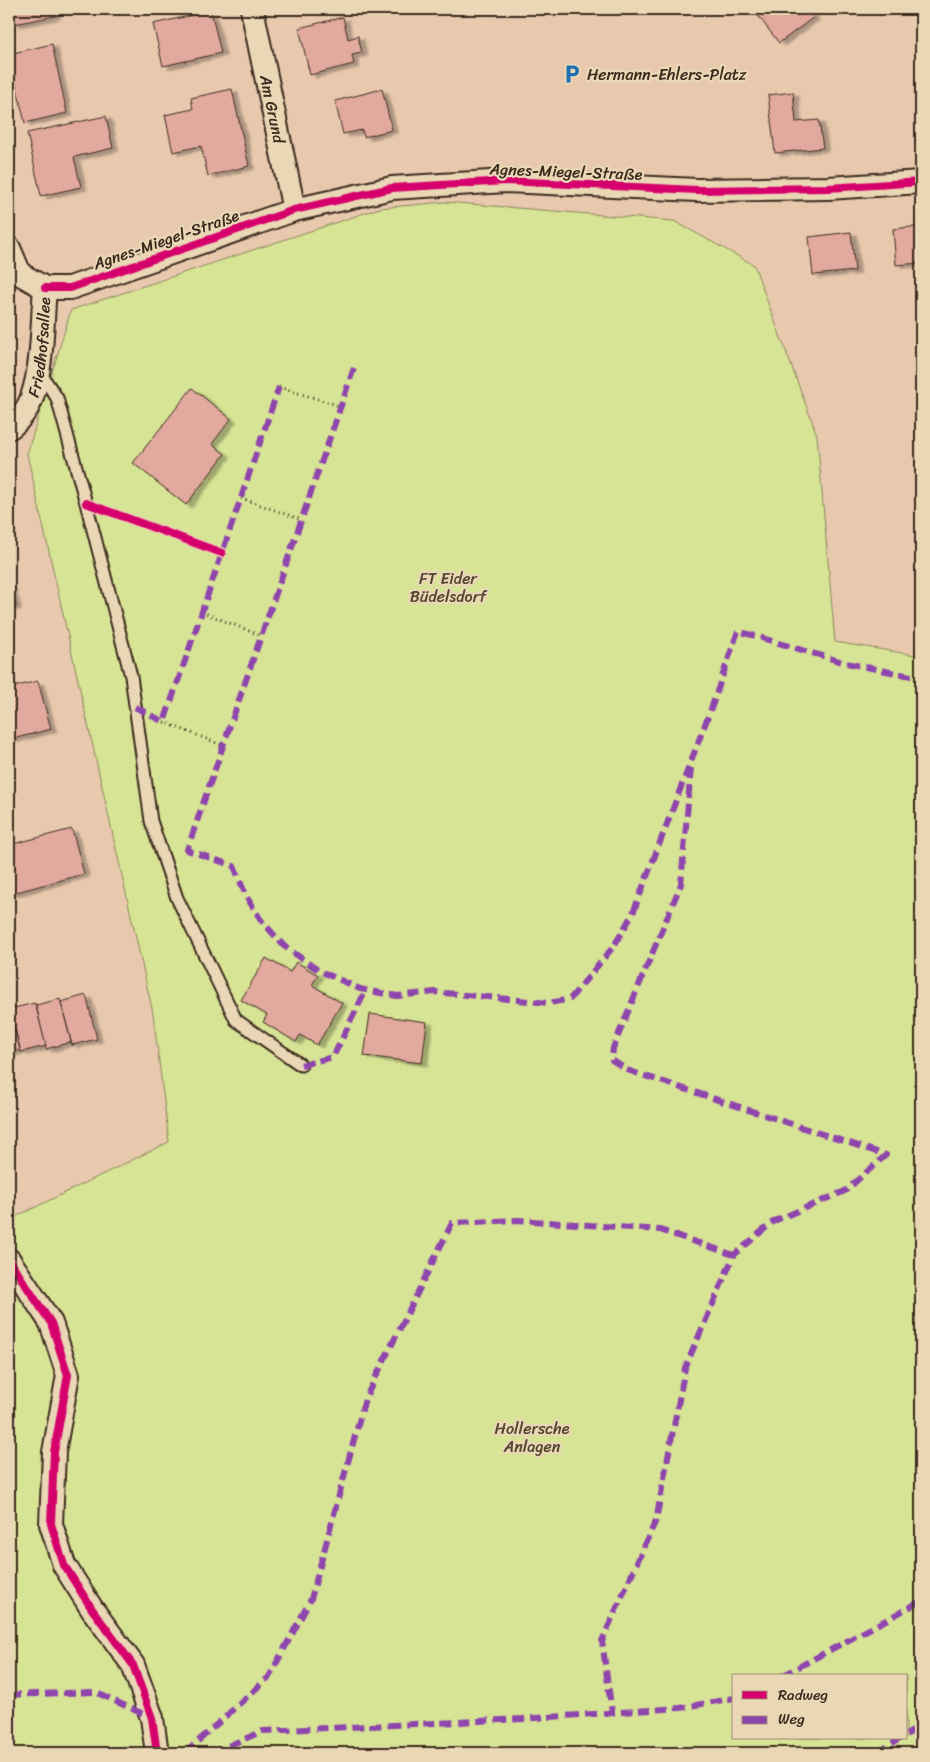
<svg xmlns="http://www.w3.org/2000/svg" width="930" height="1762" viewBox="0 0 930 1762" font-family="Sriracha,sans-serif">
<defs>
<filter id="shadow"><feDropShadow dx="5.5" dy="3" stdDeviation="1" flood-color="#0004"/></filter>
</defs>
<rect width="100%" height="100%" fill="#e8c9ae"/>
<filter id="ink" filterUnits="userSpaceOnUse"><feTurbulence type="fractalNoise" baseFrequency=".02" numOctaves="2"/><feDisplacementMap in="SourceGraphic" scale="10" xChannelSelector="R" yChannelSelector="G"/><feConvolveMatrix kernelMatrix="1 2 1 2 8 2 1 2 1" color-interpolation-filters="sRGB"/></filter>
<g filter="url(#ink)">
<path fill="#d7e395" stroke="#89865a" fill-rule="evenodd" d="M445 202 674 221 754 265 817 435 835 642 921 656V1753H9V1220L169 1142 153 1013 27 454 71 310 380 208ZM734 1676H906V1738H734Z"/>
<g fill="#e2a99e" stroke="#3b2a1e" filter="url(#shadow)">
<polygon points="11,9 53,9 55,16 14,24"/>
<polygon points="753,9 808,9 814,17 779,43"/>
<polygon points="211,11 221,53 163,66 153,24"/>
<polygon points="343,17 348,39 358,36 362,53 352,55 354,64 310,75 299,28"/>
<polygon points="52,44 67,113 25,123 9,54"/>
<polygon points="232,89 249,166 208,176 201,146 173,152 165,115 193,109 191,98"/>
<polygon points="382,89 392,130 364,137 362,130 343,134 335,101"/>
<polygon points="793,92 796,122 819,120 823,148 775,153 768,95"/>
<polygon points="106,116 113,148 74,157 81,187 41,196 27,133"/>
<polygon points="921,226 921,263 896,265 893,229"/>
<polygon points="851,232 855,271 813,275 809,237"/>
<polygon points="192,388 231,419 212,444 225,454 186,505 133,463"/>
<polygon points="9,582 16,606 9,608"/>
<polygon points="38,681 51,729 9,740 9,688"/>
<polygon points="72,829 84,874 9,894 9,845"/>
<polygon points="266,958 290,972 296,962 318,975 312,985 342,1003 317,1045 300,1035 296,1042 263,1022 267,1015 241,1000"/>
<polygon points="86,995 97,1039 72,1045 61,1002"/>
<polygon points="60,999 71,1042 46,1049 36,1005"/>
<polygon points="35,1003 46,1046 21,1052 10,1009"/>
<polygon points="9,1006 20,1050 9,1053"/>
<polygon points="370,1014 427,1022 422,1063 364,1056"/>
</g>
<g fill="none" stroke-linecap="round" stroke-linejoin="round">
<defs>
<polyline id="lane" points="39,371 57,398 86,503 131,676 151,821 177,898 236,1020 301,1065"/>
<g id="street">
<path id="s1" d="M252 9 294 210"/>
<polyline points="9,248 20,274 45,288"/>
<polyline points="45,288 70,288 294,210 392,188 506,181 697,190 828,188 921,182"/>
<path id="s2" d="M9 428C18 422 29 408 32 397 43 366 42 322 45 288"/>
<polyline points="9,1260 51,1323 68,1375 54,1452 51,1524 64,1565 92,1609 133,1665 152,1718 157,1753"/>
</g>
</defs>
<use href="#lane" stroke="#3b2a1e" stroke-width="15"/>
<use href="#street" stroke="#3b2a1e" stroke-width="26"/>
<g stroke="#3b2a1e" stroke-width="3" stroke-dasharray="1 4" stroke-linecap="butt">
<polyline points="279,387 340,406"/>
<polyline points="241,498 302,520"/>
<polyline points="202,612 262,636"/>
<polyline points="164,722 224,746"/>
</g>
<use href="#lane" stroke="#ead7b5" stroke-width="11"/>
<use href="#street" stroke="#ead7b5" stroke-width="22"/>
<g stroke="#8e44ad" stroke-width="6" stroke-dasharray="12 6" stroke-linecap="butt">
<polyline points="354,368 187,850 234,866 246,896 261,920 284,946 318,970 360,989 397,996 435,992 549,1003 570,999 614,946 633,913 712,706 738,631 846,663 921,678"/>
<polyline points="135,707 164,722 279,387"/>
<polyline points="691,768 681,884 613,1048 612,1060 627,1070 886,1155 845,1191 774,1221 734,1255"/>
<polyline points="301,1065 333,1057 366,990"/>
<polyline points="782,1676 921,1601"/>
<polyline points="9,1695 95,1692 152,1718"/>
<polyline points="906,1735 921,1726"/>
<polyline points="185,1753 269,1677 311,1599 365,1399 452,1223 519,1220 660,1230 734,1255 685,1368 656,1520 602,1641 612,1713"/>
<polyline points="212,1753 263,1731 522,1719 680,1708 734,1698"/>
<polyline points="877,1753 901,1738"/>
</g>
<defs>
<g id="cycleway">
<polyline points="45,288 70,288 294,210 392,188 506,181 697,190 828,188 921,182"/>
<polyline points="86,503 222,553"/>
<polyline points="9,1260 51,1323 68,1375 54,1452 51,1524 64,1565 92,1609 133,1665 152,1718 157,1753"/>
</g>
</defs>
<use href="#cycleway" stroke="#ead7b5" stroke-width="11"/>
<use href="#cycleway" stroke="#d6006c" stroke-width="8"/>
</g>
</g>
<defs>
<symbol id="parking-bare" viewBox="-9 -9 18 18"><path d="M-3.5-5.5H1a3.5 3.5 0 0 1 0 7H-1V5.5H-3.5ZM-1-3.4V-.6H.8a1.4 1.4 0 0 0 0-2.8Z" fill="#1f6fb2" stroke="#ead7b5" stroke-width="2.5" paint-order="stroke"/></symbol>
</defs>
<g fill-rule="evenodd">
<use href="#parking-bare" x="558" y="60" width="28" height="28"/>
</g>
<g text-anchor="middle" stroke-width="4.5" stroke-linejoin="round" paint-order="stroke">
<g font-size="16" fill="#3b2a1e" stroke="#ead7b5" text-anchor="start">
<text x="587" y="80">Hermann-Ehlers-Platz</text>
</g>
<g font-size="16" fill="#3b2a1e" stroke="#ead7b5">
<text dy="6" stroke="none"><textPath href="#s1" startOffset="102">Am Grund</textPath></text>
<text transform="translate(566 171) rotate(2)" y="6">Agnes-Miegel-Straße</text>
<text transform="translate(166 239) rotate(-19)" y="6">Agnes-Miegel-Straße</text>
<text dy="6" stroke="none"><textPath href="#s2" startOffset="90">Friedhofsallee</textPath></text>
</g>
<g font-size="16" fill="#524630" stroke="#ead7b5">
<text x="448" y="584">FT Eider<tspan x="448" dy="18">Büdelsdorf</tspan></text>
<text x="532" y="1434">Hollersche<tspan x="532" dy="18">Anlagen</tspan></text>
</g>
</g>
<rect width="930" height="1762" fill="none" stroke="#ead7b5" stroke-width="30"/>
<rect x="15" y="15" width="900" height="1732" fill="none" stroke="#3b2a1e" stroke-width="2" filter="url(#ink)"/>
<rect x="732" y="1674" width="175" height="65" fill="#ead7b5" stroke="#a49279"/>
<rect x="742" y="1691" width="25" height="8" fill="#d6006c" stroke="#a49279"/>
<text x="778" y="1700" font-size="15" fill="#3b2a1e">Radweg</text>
<rect x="742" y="1716" width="25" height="8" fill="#8e44ad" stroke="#a49279"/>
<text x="778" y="1724" font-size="15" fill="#3b2a1e">Weg</text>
</svg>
